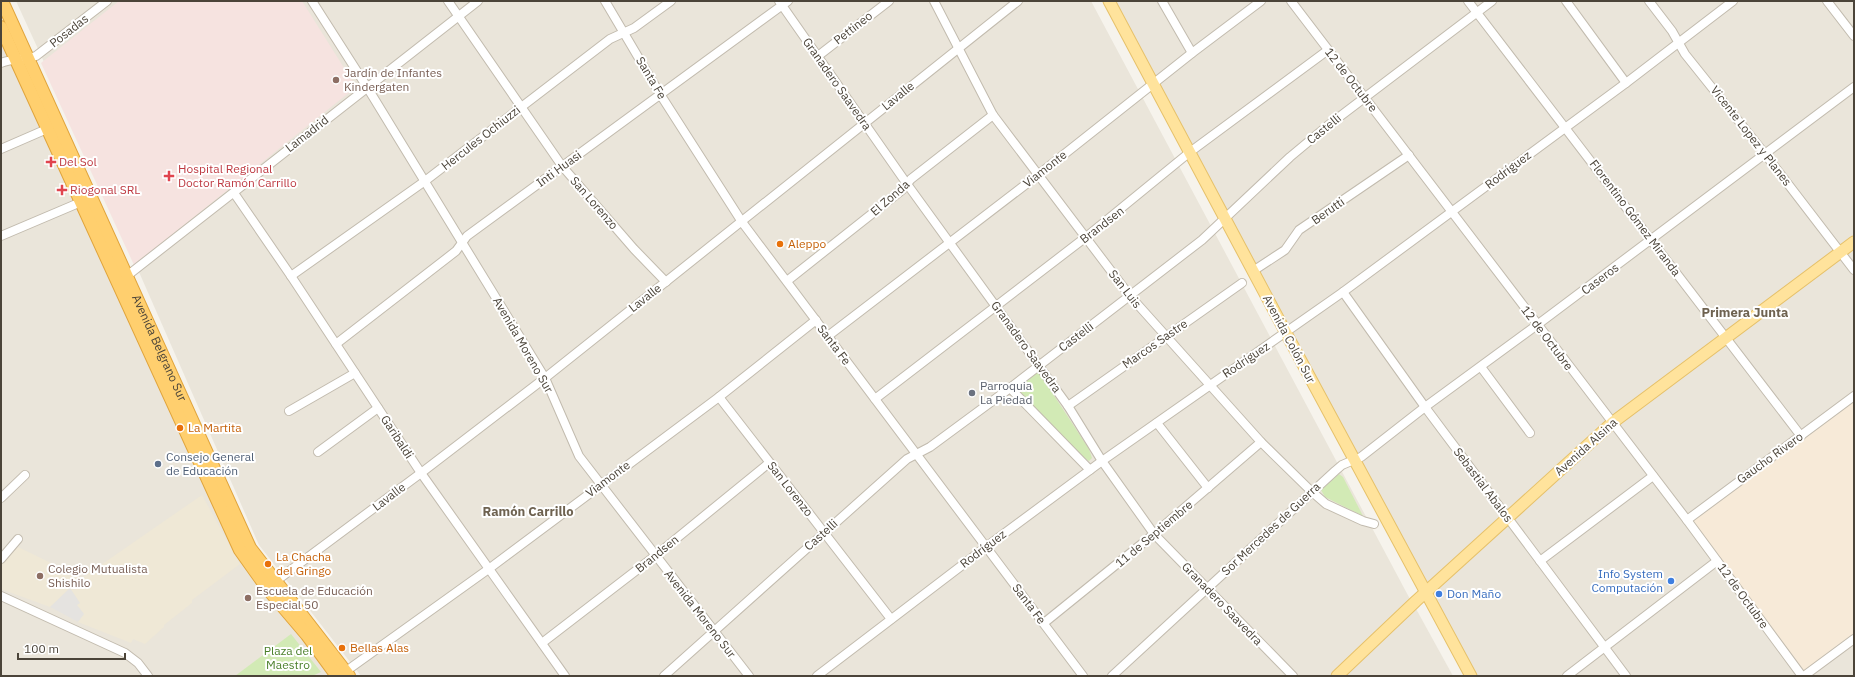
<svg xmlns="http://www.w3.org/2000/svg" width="1855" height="677" viewBox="0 0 1855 677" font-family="'IBM Plex Sans',sans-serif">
<rect width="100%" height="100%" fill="#f6f3ec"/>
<g fill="#eae5da">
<polygon points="16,1 310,1 544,381 741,223 1082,676 361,676 259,545 106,197"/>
<polygon points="316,1 1091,1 1411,601 1335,676 1085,676 742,218 545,373"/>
<polygon points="1109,1 1854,1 1854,676 1473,676"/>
<polygon points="1,32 240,554 333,676 1,676"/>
<polygon points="1415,607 1453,676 1340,676"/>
</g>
<polygon fill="#f7ead8" points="1854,396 1854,640 1804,676 1687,520"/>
<polygon fill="#efe8d6" points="202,495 240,564 192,600 192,603 164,625 164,627 145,644 133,639 131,643 78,622 50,607 1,589 1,564 18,547 82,578"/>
<polygon fill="#f6e3e0" points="119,1 302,1 356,87 134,265 41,63"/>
<g fill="#d2eab5">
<polygon points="1038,371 1089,449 1092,458 1089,461 1080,455 1016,389"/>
<polygon points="1339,474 1343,477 1363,516 1325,497 1321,490"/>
<polygon points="291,634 321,672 312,676 235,676"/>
</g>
<polygon fill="#e5e3e0" points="70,588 80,603 77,605 84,614 78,622 50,607"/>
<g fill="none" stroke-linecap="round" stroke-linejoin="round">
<defs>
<g id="minor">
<polyline points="312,1 367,87 545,378 579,456 749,676"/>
<polyline points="448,1 562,166 634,249 666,282"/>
<polyline points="605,1 660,94 742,222 1083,676"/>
<polyline points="779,1 907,184 1068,406 1102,461 1154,534 1293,676"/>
<polyline points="934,1 993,115 1130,296 1261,442 1311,491 1326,504 1363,521 1374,524"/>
<polyline points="1162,1 1192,53"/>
<polyline points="1291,1 1687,520 1802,676"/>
<polyline points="1468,1 1801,436"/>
<polyline points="1566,1 1626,83"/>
<polyline points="1649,1 1672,31 1685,54 1765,154 1854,270"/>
<polyline points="1827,1 1854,36"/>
<polyline points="818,56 889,1"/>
<path d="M1 63C13 58 24 60 36 56L107 1"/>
<polyline points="1,149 47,129"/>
<polyline points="234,193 291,276 421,473 565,676"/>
<polyline points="1,236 81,202"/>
<polyline points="1253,271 1285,250 1299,230 1409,155"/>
<polyline points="291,276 425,181 610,39 634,28 671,1"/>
<polyline points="123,279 478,1"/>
<polyline points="787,281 902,190 911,179 993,115"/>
<polyline points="1343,292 1425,407 1626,676"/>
<polyline points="828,336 1038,175 1192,53 1261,1"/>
<polyline points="336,344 456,251 467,236 788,1"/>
<polyline points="1481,367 1530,433"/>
<polyline points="1010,388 1090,470"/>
<polyline points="719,397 891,619"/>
<polyline points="875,399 1086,237 1190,152 1328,50"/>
<polyline points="1068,406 1242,283"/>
<polyline points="289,411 355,373"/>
<polyline points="1157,423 1208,488"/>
<polyline points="318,452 378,408"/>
<polyline points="1,498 25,475"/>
<polyline points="1687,520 1854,396"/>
<polyline points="1,559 18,539"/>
<polyline points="1540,561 1653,476"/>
<polyline points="272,584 421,473 545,378 1018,1"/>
<polyline points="1,596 125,653 138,663 148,676"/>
<polyline points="1044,623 1154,534 1261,442"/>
<polyline points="542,643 655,556 769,463"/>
<polyline points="342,674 490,568 719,397 816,320"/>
<polyline points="664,676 907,459 930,447 1010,388 1202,240 1290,157 1326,127 1492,1"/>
<polyline points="817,676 986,547 1102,461 1343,292 1626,83 1733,1"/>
<polyline points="1112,676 1335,471 1342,465 1361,457 1425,407 1537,325 1854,87"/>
<polyline points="1567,676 1717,561"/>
<polyline points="1804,676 1854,639"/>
</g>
<g id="major">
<polyline points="1109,1 1286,333 1471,676"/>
<polyline points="1337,676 1416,601 1612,423 1854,242"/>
</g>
<g id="highway">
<path id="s1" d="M2 1 250 548 349 676"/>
<polyline points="1,27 240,550 267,588 307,635 337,676"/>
</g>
</defs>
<use href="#minor" stroke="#c2bbae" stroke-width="10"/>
<use href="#major" stroke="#e6c16a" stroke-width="13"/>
<use href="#highway" stroke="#e0a43c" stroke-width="14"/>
<use href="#minor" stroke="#fff" stroke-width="8"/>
<use href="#major" stroke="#ffe39c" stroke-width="11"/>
<use href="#highway" stroke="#ffcf6e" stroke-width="12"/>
</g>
<g fill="#8d6e63" stroke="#fff" stroke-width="1.5">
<circle cx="336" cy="80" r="4"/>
<circle cx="40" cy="576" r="4"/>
<circle cx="248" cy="598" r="4"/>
</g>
<g fill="#e0444e" stroke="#fff" stroke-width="1.5">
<path d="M49 156h4v4h4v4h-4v4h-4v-4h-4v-4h4z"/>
<path d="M167 170h4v4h4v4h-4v4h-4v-4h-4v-4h4z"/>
<path d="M60 184h4v4h4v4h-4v4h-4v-4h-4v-4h4z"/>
</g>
<g fill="#e8710a" stroke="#fff" stroke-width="1.5">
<circle cx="780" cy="244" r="4"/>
<circle cx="180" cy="428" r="4"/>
<circle cx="268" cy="564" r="4"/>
<circle cx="342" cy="648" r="4"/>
</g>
<circle fill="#6b7280" stroke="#fff" stroke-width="1.5" cx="972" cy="393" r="4"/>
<circle fill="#5c6f8a" stroke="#fff" stroke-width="1.5" cx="158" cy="464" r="4"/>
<g fill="#3f7fe0" stroke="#fff" stroke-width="1.5">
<circle cx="1671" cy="581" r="4"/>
<circle cx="1439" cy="594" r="4"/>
</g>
<g text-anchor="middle" stroke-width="4" stroke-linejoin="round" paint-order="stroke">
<g font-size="12" fill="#4b4439" stroke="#fff">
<text transform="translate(853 28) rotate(-38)" y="4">Pettineo</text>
<text transform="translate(69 31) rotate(-38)" y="4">Posadas</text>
<text transform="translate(651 78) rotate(59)" y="4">Santa Fe</text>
<text transform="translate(1351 80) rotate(52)" y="4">12 de Octubre</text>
<text transform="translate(837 84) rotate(55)" y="4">Granadero Saavedra</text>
<text transform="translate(898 96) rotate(-39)" y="4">Lavalle</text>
<text transform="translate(1324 129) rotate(-39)" y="4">Castelli</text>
<text transform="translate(307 134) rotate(-38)" y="4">Lamadrid</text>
<text transform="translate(1751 136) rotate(52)" y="4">Vicente Lopez y Planes</text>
<text transform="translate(481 138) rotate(-38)" y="4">Hercules Ochiuzzi</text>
<text transform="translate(559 169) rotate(-36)" y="4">Inti Huasi</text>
<text transform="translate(1045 169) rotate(-38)" y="4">Viamonte</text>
<text transform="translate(1508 170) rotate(-37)" y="4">Rodríguez</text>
<text transform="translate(890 198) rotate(-41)" y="4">El Zonda</text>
<text transform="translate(594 203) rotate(49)" y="4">San Lorenzo</text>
<text transform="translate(1328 211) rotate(-35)" y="4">Berutti</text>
<text transform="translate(1635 218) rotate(53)" y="4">Florentino Gómez Miranda</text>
<text transform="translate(1102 225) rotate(-38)" y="4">Brandsen</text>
<text transform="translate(1600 279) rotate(-37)" y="4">Caseros</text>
<text transform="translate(1125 289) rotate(52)" y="4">San Luis</text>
<text transform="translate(645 298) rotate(-38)" y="4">Lavalle</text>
<text transform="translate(1076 337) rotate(-37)" y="4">Castelli</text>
<text transform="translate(1547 338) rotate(53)" y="4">12 de Octubre</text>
<text transform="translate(1289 339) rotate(62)" y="4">Avenida Colón Sur</text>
<text transform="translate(1155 344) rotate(-35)" y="4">Marcos Sastre</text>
<text transform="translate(523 345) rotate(60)" y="4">Avenida Moreno Sur</text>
<text transform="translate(834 345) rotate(53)" y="4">Santa Fe</text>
<text transform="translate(1026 347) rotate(54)" y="4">Granadero Saavedra</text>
<text dy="4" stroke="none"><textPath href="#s1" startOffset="381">Avenida Belgrano Sur</textPath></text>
<text transform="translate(1246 360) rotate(-34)" y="4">Rodríguez</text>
<text transform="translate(397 437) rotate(57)" y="4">Garibaldi</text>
<text transform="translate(1586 447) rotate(-42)" y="4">Avenida Alsina</text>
<text transform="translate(1770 458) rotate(-36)" y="4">Gaucho Rivero</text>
<text transform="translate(608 479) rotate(-37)" y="4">Viamonte</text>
<text transform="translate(1483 485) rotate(53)" y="4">Sebastial Abalos</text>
<text transform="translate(790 489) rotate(52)" y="4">San Lorenzo</text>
<text transform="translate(389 497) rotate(-37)" y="4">Lavalle</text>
<text transform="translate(1271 529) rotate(-43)" y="4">Sor Mercedes de Guerra</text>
<text transform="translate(1154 534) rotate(-40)" y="4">11 de Septiembre</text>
<text transform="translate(821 535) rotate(-42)" y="4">Castelli</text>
<text transform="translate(983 549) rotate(-37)" y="4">Rodríguez</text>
<text transform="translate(657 554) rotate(-39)" y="4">Brandsen</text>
<text transform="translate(1743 596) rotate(54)" y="4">12 de Octubre</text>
<text transform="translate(1029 604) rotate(53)" y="4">Santa Fe</text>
<text transform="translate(1222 604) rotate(46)" y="4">Granadero Saavedra</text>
<text transform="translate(700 614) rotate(52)" y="4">Avenida Moreno Sur</text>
</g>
<g font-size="12" fill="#785e54" stroke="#fff" text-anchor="start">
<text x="344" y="77">Jardín de Infantes<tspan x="344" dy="14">Kindergaten</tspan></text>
<text x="48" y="573">Colegio Mutualista<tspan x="48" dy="14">Shishilo</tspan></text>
<text x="256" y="595">Escuela de Educación<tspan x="256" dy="14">Especial 50</tspan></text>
</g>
<g font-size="12" fill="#be3a42" stroke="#fff" text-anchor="start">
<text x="59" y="166">Del Sol</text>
<text x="178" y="173">Hospital Regional<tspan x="178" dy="14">Doctor Ramón Carrillo</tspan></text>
<text x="70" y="194">Riogonal SRL</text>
</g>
<g font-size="12" fill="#c56008" stroke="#fff" text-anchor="start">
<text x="788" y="248">Aleppo</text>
<text x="188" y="432">La Martita</text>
<text x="276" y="561">La Chacha<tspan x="276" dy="14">del Gringo</tspan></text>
<text x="350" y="652">Bellas Alas</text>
</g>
<g font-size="12" fill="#5b616d" stroke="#fff" text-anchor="start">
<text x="980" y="390">Parroquia<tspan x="980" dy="14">La Piedad</tspan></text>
</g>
<g font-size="12" fill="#4e5e75" stroke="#fff" text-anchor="start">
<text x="166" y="461">Consejo General<tspan x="166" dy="14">de Educación</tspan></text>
</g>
<g font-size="12" fill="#366cbe" stroke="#fff" text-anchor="end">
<text x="1663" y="578">Info System<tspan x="1663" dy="14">Computación</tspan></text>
<text x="1447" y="598" text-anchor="start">Don Maño</text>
</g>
<g font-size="12" fill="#4a7f2a" stroke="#fff">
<text x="288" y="655">Plaza del<tspan x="288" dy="14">Maestro</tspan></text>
</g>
<g font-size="13" font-weight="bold" fill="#6e6250" stroke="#fff">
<text x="1745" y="317">Primera Junta</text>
<text x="528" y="516">Ramón Carrillo</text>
</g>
</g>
<rect width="1855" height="677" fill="none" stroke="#4b4439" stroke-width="4"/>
<path d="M18 653v6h107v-6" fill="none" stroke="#4b4439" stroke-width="2"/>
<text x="24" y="653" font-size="12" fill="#4b4439" stroke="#ffffff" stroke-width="3" paint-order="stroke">100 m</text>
</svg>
